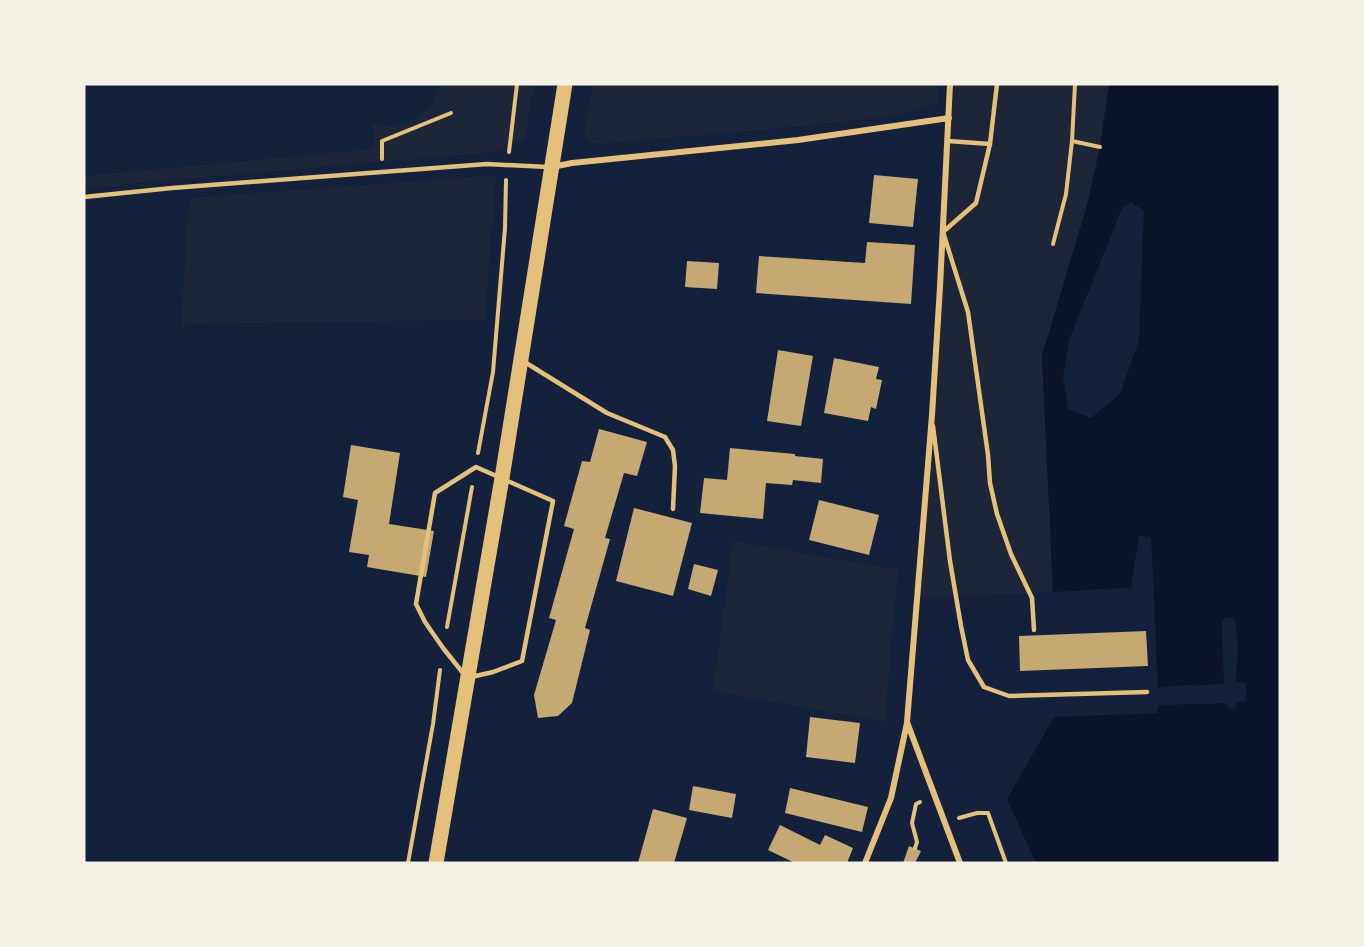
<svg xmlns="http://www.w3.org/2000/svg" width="1364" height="947" viewBox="0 0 1364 947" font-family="'Public Sans',sans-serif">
<rect width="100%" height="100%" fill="#14213d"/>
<g fill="#1d2539">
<polygon points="440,84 534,84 525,139 494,152 140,183 84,189 84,176 373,149 372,123 395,127 417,118 433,103"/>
<polygon points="593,84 938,84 939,103 900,115 786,128 595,144 584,135"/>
<polygon points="950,84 1109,84 1100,147 1087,205 1042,356 1053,592 917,598 932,415"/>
<polygon points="496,175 485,320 181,324 189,198"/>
<polygon points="733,541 898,570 885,722 713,691"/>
</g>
<g fill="#0b132b" fill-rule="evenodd">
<path d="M1109 84H1280V682L1236 683 1238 644 1235 621 1231 618 1225 617 1222 621 1224 684 1158 687 1151 537 1139 536 1131 588 1053 592 1042 356 1087 205 1100 147ZM1131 202 1144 211 1139 340 1120 394 1091 418 1068 409 1063 377 1069 340 1122 208Z"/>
<polygon points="1280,700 1280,863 1036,863 1007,799 1054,717 1157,713 1159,705 1226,703 1227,707 1232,708 1235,707 1237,702"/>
</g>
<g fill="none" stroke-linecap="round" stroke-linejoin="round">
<polyline stroke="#0b132b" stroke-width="48" points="1263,863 1262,856 1270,700 1270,682 1265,616"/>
</g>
<g fill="#c6a872">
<polygon points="874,175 918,179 913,227 869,223"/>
<polygon points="867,242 915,245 911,304 756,293 759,256 865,263"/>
<polygon points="687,261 719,263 717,289 685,287"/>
<polygon points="778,350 813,356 801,426 767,421"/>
<polygon points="834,358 879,367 876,379 882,380 876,409 871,407 868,421 824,413"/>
<polygon points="599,429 647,442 637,476 624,473 605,538 610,539 585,628 590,630 572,703 558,716 538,718 534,695 556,620 549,618 574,529 564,526 582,461 590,462"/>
<polygon points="351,445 400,453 389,524 434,531 426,577 367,567 369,555 349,552 358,500 343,497"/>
<polygon points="730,448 795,454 795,456 823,459 821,483 793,480 792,485 766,483 763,519 700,513 704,478 727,480"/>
<polygon points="819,500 879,515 869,555 809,540"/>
<polygon points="634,508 692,523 673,596 616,581"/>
<polygon points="694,564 718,570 711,596 688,589"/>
<polygon points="1146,631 1148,666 1020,671 1019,636"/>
<polygon points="810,717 860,723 855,763 806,757"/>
<polygon points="693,786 736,794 732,818 689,810"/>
<polygon points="790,788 868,807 862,832 785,813"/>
<polygon points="653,809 687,818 674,863 638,863"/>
<polygon points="780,825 820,845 825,835 853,848 847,863 795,863 768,850"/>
<polygon points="909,846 921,851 915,863 903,863"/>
</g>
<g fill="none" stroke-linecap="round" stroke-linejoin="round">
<g stroke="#e5c07b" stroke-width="4">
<polyline points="1072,141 1100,147"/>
<polyline points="509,152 517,84"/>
<polyline points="382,159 382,141 451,113"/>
<polyline points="1053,244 1066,194 1072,141 1075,84"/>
<polyline points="478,453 493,372 505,228 506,180"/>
<polyline points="447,627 472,487"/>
<polyline points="959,818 977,813 988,813 1006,863"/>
<polyline points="915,848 917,842 912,823 916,804 920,802"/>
<polyline points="408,863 433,724 440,670"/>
</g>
<g stroke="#e5c07b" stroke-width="4.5">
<polyline points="948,141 990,144 997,84"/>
<polyline points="990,144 976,203 943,232 968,312 988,455 990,483 997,514 1011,554 1032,598 1034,630"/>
<polyline points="84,197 172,188 487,164 548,167"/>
<polyline points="523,361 607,413 665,437 673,450 675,466 673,509"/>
<polyline points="933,426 950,561 961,626 968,660 984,687 1009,696 1147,692"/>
<polygon points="476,467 553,501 522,661 493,672 467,678 443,648 425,622 416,604 435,493"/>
</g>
<g stroke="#e5c07b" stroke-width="6">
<polyline points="950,84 940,287 932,415 907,722 960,863"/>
<polyline points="552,167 572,163 798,140 949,118"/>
<polyline points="865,863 891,798 907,723"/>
</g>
<polyline stroke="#e5c07b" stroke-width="15" points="436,863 502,478 565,84"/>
</g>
<rect width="1364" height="947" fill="none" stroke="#f6f1e7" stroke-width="171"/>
</svg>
